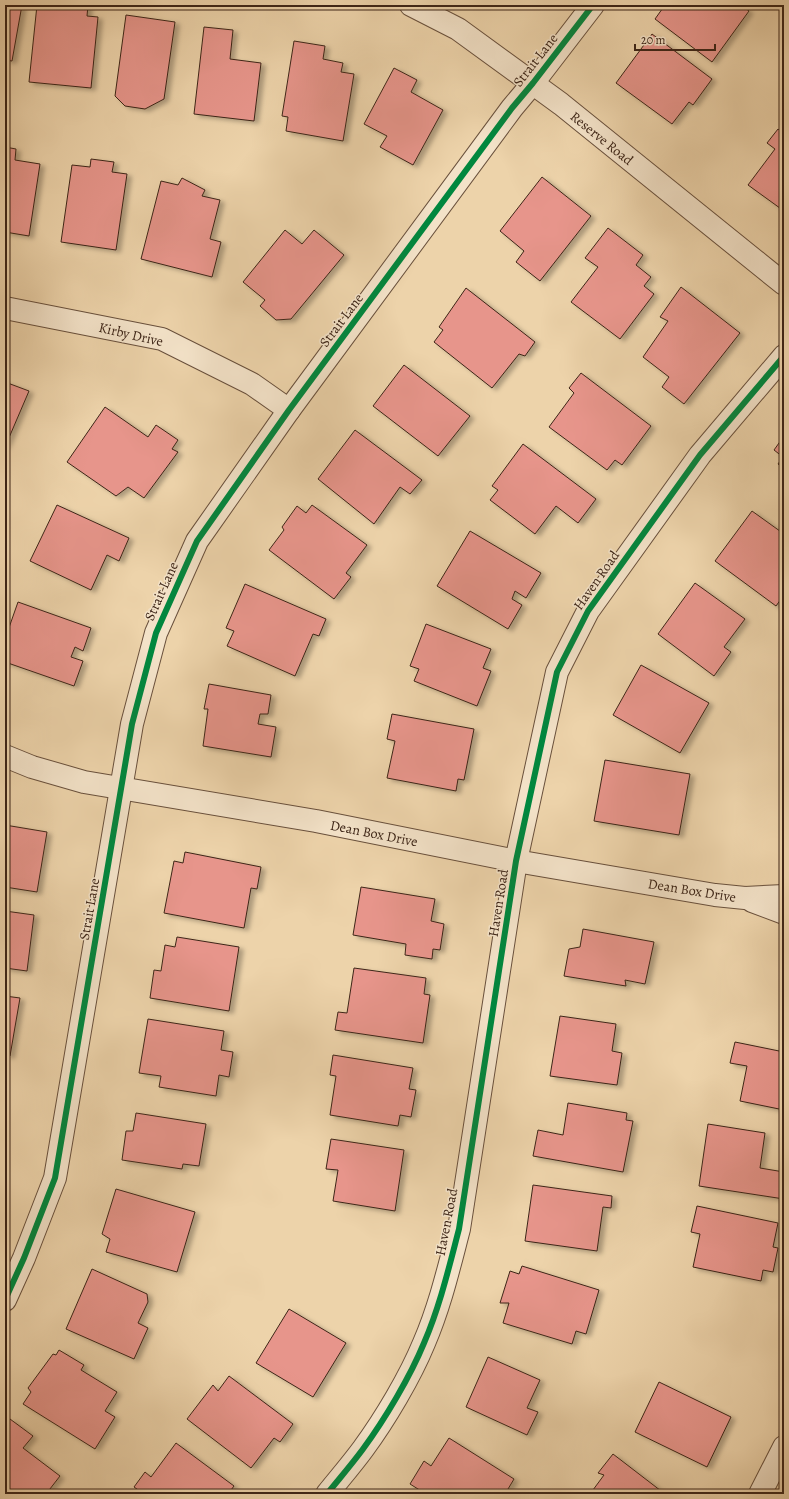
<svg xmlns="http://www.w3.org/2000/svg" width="789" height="1499" viewBox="0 0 789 1499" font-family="Alegreya,serif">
<defs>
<filter id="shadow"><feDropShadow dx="4.5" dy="2.5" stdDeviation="2" flood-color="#0004"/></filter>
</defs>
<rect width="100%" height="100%" fill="#edd3aa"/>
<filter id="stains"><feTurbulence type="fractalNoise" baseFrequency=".005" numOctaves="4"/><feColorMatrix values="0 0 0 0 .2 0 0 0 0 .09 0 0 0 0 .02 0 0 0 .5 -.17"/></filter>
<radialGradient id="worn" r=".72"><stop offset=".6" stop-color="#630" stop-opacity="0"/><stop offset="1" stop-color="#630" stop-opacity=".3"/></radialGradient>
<g fill="#e7958b" stroke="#3d2517" filter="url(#shadow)">
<polygon points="5,5 22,5 12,61 5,60"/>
<polygon points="37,5 88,5 87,16 98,17 91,88 29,82"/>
<polygon points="665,5 741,5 749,11 712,62 655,19"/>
<polygon points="126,15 175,22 164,99 145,109 125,106 115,96"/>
<polygon points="204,27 233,30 230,59 261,63 254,121 194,114"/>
<polygon points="652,34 712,79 693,105 689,102 672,124 616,83"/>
<polygon points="294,41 325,46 323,59 343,63 341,72 354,74 343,141 286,131 288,117 282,116"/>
<polygon points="394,68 417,80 411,92 443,110 413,165 380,147 387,136 364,124"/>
<polygon points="778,129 784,134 784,211 748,185 775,149 767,143"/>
<polygon points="5,147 16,149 15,160 40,164 29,236 5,232"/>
<polygon points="91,159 114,162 112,172 127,174 116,250 61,242 72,165 90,167"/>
<polygon points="542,177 591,216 540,281 516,262 524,251 500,231"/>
<polygon points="182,178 205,190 202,196 220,200 210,239 221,242 212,277 141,259 161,181 178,185"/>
<polygon points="608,228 643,255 636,265 651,277 644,286 654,294 620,339 571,302 598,267 585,258"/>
<polygon points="285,230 302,244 314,230 344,255 291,319 276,320 260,306 265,300 243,282"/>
<polygon points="681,287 740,333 684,404 662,387 669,377 643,357 668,321 660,317"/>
<polygon points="466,288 535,342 525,356 519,354 492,388 434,342 443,330 439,327"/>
<polygon points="404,365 470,416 438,456 373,406"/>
<polygon points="581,373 651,426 622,465 615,460 607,470 549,427 574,393 569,388"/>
<polygon points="5,382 29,391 5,447"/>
<polygon points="105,407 148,437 156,425 178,440 172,449 178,452 144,498 128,487 116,496 67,462"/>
<polygon points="355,430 422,480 410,494 400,487 374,524 318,479"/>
<polygon points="784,436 784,469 778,464 783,457 774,450"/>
<polygon points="523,444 596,499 578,523 556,506 535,534 490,500 498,490 492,486"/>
<polygon points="57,505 129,538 119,561 107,555 91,590 30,561"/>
<polygon points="312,505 367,545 346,573 351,577 334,599 269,550 284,530 282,527 297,506 306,513"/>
<polygon points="752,511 784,534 784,595 776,606 715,561"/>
<polygon points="470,531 541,573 526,598 515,591 512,599 522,605 508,629 437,586"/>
<polygon points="695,583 745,619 724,647 731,652 714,676 658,634"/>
<polygon points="245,584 326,619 319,636 313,634 295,676 227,646 234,631 226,628"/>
<polygon points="18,602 91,628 83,651 75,647 71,657 83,661 74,686 5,662 5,639"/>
<polygon points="426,624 491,649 483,668 491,671 477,706 414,681 419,669 410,666"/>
<polygon points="641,665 709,703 680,753 613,715"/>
<polygon points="209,684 271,695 268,714 260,714 258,724 276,727 271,757 203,746 208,709 204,709"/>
<polygon points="392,714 474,729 464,780 458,779 456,791 387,778 395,741 387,739"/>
<polygon points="605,760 690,774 679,835 594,821"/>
<polygon points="5,825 47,832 37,892 5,887"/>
<polygon points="185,852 261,867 257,889 251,888 244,928 164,913 174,861 183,863"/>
<polygon points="361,887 435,899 431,921 444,924 440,950 433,949 432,959 405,955 406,944 353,935"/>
<polygon points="5,911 34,915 27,971 5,968"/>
<polygon points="583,929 654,942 645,984 625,980 626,986 564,976 569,949 580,947"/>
<polygon points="177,937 239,947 229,1011 150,998 154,970 161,971 165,945 175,947"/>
<polygon points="354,968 426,978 424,994 430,995 423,1043 335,1030 338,1012 347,1013"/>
<polygon points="5,996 20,998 10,1056 5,1055"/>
<polygon points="560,1016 616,1024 612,1051 622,1053 617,1085 550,1076"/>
<polygon points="148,1019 224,1031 221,1050 233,1052 229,1077 219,1075 216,1096 159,1087 161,1076 139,1073"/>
<polygon points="735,1042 784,1052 784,1110 740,1101 747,1066 730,1063"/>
<polygon points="333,1055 413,1068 409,1089 416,1090 411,1117 400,1115 398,1126 330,1115 336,1076 330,1075"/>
<polygon points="568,1103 627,1113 626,1120 633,1121 623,1172 533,1156 538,1130 563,1135"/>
<polygon points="136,1113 206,1124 199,1166 183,1164 182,1169 122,1160 126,1131 133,1131"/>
<polygon points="708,1124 765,1133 760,1168 784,1172 784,1199 699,1186"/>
<polygon points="331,1139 404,1150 395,1211 333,1201 338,1170 326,1169"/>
<polygon points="533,1185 612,1196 611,1208 603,1207 597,1251 525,1241"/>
<polygon points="116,1189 195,1212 177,1272 106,1252 110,1239 102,1234"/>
<polygon points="697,1206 778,1223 773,1247 778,1248 773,1272 763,1270 761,1281 693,1267 700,1234 691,1232"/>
<polygon points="522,1266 599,1290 586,1334 576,1331 572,1344 503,1323 509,1303 500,1303 510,1271 519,1274"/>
<polygon points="92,1269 147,1294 148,1302 138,1323 148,1328 134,1359 66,1329"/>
<polygon points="289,1309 346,1343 313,1397 256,1363"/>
<polygon points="59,1350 84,1365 81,1370 117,1392 105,1411 115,1417 95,1449 23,1404 31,1392 28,1388 53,1354 56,1355"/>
<polygon points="488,1357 540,1380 527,1408 538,1412 527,1435 466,1407"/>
<polygon points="229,1376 293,1424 280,1442 274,1438 251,1468 187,1419 213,1385 218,1391"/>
<polygon points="659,1382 731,1417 707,1467 635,1432"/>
<polygon points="10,1419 33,1436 23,1448 60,1476 46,1494 5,1494 5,1425"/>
<polygon points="449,1438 514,1479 505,1494 426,1494 410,1484 424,1461 431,1466"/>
<polygon points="176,1443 234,1486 228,1494 144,1494 134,1487 145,1472 151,1477"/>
<polygon points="613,1454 665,1494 590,1494 604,1475 598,1473"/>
</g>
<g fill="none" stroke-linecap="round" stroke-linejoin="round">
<defs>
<g id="minor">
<polyline points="411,5 458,29 561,104 784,284"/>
<polyline points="5,308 162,339 252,384 289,410"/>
<polyline points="5,756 32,767 84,782 316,821 516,861 715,895 745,898 784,896"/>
<polyline points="752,901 784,913"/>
<polyline points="5,1300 24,1258 55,1178 132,724 156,633 197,541 289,410 512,108 533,83 593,5"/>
<path d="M327 1494C339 1479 352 1464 363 1449 385 1419 410 1377 424 1343 440 1306 449 1267 459 1229L516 861 557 672 588 611 700 455 784 356"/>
<polyline points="760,1494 784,1447"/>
</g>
</defs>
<use href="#minor" stroke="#69503c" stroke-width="24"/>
<use href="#minor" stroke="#f3e2c8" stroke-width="22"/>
<defs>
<g id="cycleway">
<polyline points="5,1300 24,1258 55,1178 132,724 156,633 197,541 289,410 512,108 533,83 593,5"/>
<path d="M327 1494C339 1479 352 1464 363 1449 385 1419 410 1377 424 1343 440 1306 449 1267 459 1229L516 861 557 672 588 611 700 455 784 356"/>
</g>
</defs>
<use href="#cycleway" stroke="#f3e2c8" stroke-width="8"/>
<use href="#cycleway" stroke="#00873e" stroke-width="6"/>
</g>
<g text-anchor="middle" stroke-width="3" stroke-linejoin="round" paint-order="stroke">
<g font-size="14" fill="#3d2517" stroke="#f3e2c8">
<text transform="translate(535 60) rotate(-52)" y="5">Strait Lane</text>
<text transform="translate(602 138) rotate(39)" y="5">Reserve Road</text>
<text transform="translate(341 320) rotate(-53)" y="5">Strait Lane</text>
<text transform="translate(131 334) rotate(13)" y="5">Kirby Drive</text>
<text transform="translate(596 580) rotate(-55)" y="5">Haven Road</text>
<text transform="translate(161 591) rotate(-66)" y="5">Strait Lane</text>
<text transform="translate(374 833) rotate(11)" y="5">Dean Box Drive</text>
<text transform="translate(692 890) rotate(9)" y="5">Dean Box Drive</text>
<text transform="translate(498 903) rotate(-81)" y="5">Haven Road</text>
<text transform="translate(89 909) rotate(-80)" y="5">Strait Lane</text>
<text transform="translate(446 1222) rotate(-79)" y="5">Haven Road</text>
</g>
</g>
<rect width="789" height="1499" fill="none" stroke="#edd3aa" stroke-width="20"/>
<rect x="6" y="6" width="777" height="1487" fill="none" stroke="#3d2517" stroke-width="2"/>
<rect x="10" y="10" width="769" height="1479" fill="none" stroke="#3d2517"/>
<path d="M635 44v6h80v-6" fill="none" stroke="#3d2517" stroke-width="2"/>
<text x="641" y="44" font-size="12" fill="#3d2517" stroke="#f3e2c8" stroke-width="3" paint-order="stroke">20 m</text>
<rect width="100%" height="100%" filter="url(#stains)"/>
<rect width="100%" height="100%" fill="url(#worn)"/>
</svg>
